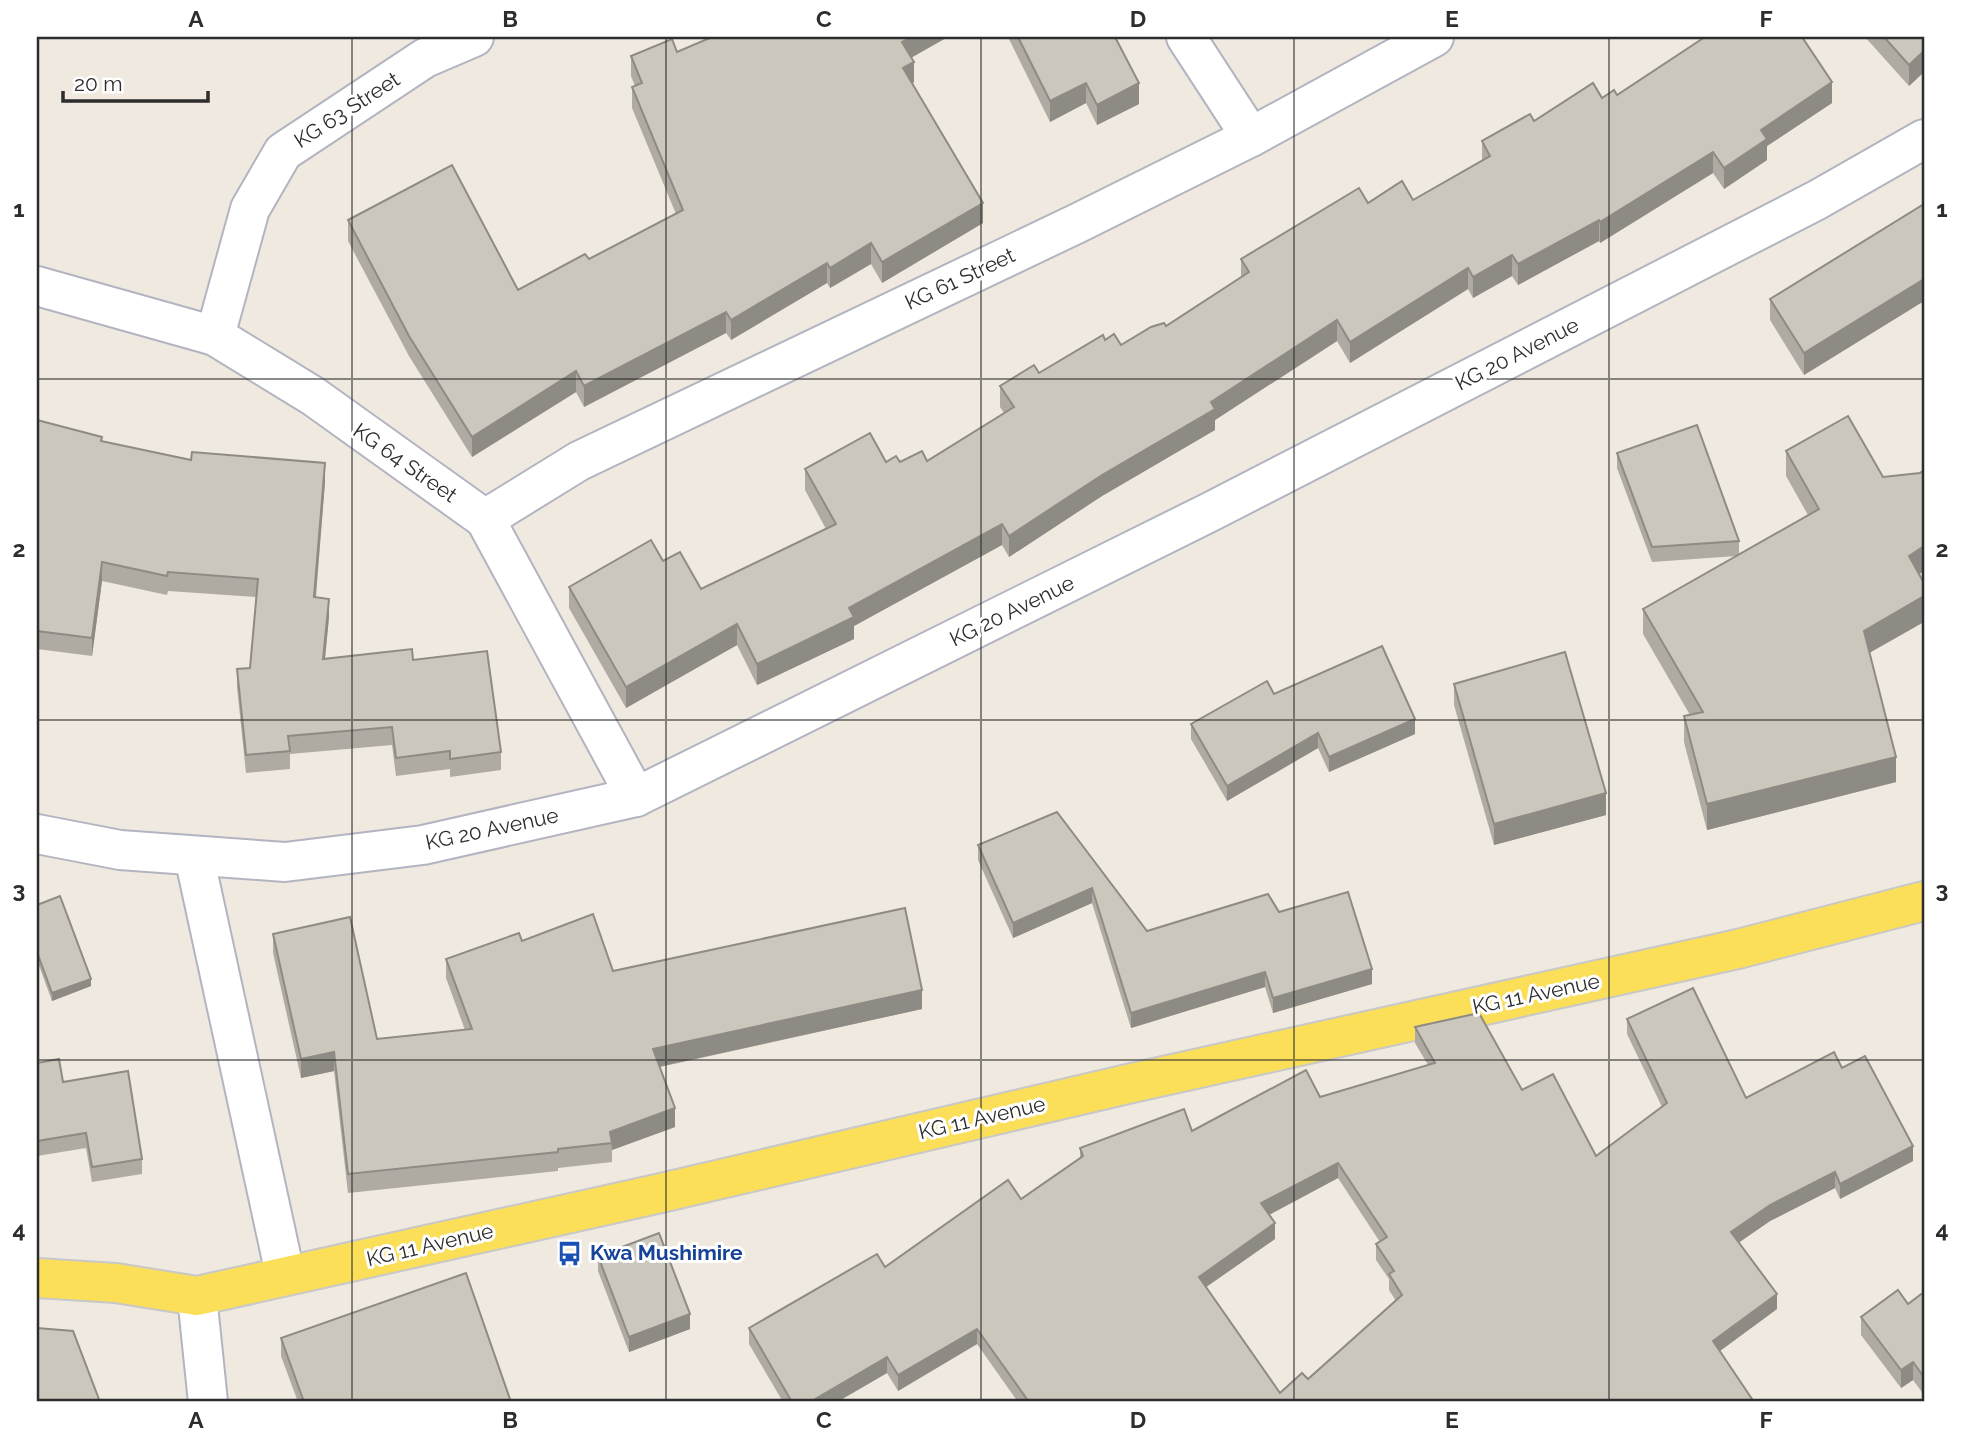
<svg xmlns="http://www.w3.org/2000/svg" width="1961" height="1439" viewBox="0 0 1961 1439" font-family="Raleway,sans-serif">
<rect width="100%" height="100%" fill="#efe9df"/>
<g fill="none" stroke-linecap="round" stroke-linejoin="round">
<defs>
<g id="minor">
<polyline points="1186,37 1251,137"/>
<polyline points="37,286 215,336 313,396 485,519 636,797"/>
<polyline points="215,336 250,209 283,152 425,58 474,37"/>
<polyline points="485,519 579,461 1076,224 1251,137 1434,37"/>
<polyline points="37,834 120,850 285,862 423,845 636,797 1210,512 1817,200 1924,139"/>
<polyline points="194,856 285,1274"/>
<polyline points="197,1296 208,1402"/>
</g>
<polyline id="major" points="37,1278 116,1283 197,1296 661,1193 1132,1083 1738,949 1924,901"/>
</defs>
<use href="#minor" stroke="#b3b4c1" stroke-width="42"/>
<use href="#major" stroke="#c8c8c8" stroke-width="42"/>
<use href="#minor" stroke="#fff" stroke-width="38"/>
<use href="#major" stroke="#fbdf59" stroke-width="38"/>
</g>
<g fill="#afaba3" fill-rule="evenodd">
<polygon points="1008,37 1115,37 1139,104 1097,125 1086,103 1050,122"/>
<polygon points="1865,37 1924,37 1924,72 1909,86"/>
<polygon points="677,52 911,57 914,82 912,84 983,223 882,283 871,264 830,288 827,283 731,340 726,333 584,407 576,392 472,457 409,356 348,241 348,220 518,290 589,259 676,214 632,108 632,87 635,86 631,76 631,56"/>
<polygon points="1617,95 1832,103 1767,146 1767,160 1724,189 1713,173 1600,243 1599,241 1518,285 1512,276 1473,298 1468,289 1350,363 1337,341 1215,420 1215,430 1102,496 1009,557 1002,545 854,626 854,639 757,685 737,645 626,708 569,608 569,587 663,561 701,589 826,529 805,490 805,469 886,462 927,461 1004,413 1000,407 1000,386 1039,373 1105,340 1121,345 1166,326 1241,277 1241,259 1368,203 1413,200 1482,161 1482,141 1534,121 1602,98"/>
<polygon points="1924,204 1924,301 1804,375 1770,320 1770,299"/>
<polygon points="37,420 102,441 191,460 325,482 316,597 329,617 325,659 413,660 501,752 501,770 450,777 450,769 396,776 392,745 290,754 290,769 246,773 237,687 237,669 250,668 256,597 168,591 167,595 102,581 92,656 37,649"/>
<polygon points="1786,451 1883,477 1920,473 1924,470 1924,571 1919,574 1870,653 1896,782 1707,830 1684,742 1684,716 1690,715 1643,634 1643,609 1736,556 1652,562 1617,468 1617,453 1739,541 1739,554 1808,515 1786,476"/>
<polygon points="1454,684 1606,815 1494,845 1454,705"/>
<polygon points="1274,694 1415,734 1329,772 1318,748 1227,801 1191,739 1191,724"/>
<polygon points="1057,812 1147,931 1372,984 1273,1013 1265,987 1131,1028 1092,903 1013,938 978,860 978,845"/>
<polygon points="37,905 91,986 52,1001 37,960"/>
<polygon points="273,934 377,1039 465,1030 446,978 446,959 522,941 613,971 922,1009 660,1067 675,1127 612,1150 612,1162 558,1168 558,1171 348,1193 334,1071 301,1078 273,953"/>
<path d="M1627 1019 1746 1098 1842 1068 1913 1161 1840 1199 1835 1188 1770 1221 1738 1243 1777 1309 1720 1351 1754 1402H1018L977 1344 898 1391 887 1373 837 1402H783L749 1344V1328L885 1267 1021 1199 1080 1159V1148L1192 1131 1320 1097 1428 1065 1415 1043V1027L1522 1090 1596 1156 1662 1107 1627 1034ZM1338 1178 1380 1242 1376 1244V1260L1389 1279V1290L1396 1301 1308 1379 1280 1393 1206 1287 1275 1239 1269 1215Z"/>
<polygon points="37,1063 63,1082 142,1159 142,1174 92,1182 86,1148 37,1156"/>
<polygon points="598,1256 690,1329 629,1352 598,1271"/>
<polygon points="1924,1292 1924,1395 1913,1380 1901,1388 1861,1335 1861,1317 1908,1304"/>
<polygon points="281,1338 511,1402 298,1402 281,1356"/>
</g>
<g fill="#8e8b84">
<polygon points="911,37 948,37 902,63 902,42"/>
<polygon points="1924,51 1924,72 1909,86 1909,65"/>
<polygon points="914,62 914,82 903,89 903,68"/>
<polygon points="1832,82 1832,103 1767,146 1767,160 1724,189 1724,168 1761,130"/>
<polygon points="1086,83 1086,103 1050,122 1050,101"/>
<polygon points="1139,83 1139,104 1097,125 1097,105"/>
<polygon points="1713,152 1713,173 1600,243 1600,222"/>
<polygon points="983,203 983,223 882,283 882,262"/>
<polygon points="1599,220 1599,241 1518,285 1518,264"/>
<polygon points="871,243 871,264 830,288 830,268"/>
<polygon points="1512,255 1512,276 1473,298 1473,277"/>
<polygon points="827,263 827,283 731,340 731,320"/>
<polygon points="1468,268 1468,289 1350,363 1350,342"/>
<polygon points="1924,279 1924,301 1804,375 1804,353"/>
<polygon points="726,312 726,333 584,407 584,386"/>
<polygon points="1337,320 1337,341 1215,420 1215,430 1102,496 1009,557 1009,536"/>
<polygon points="576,371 576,392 472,457 472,437"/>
<polygon points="325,463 325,482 314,615 314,597"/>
<polygon points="1002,524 1002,545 854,626 854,639 757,685 757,664 849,608"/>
<polygon points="1924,546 1924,571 1909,581 1909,556"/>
<polygon points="102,562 102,581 92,656 92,638"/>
<polygon points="1924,596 1924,622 1864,656 1864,631"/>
<polygon points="329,599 329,617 323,677 323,659"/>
<polygon points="737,624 737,645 626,708 626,687"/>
<polygon points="1415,719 1415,734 1329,772 1329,757"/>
<polygon points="1318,733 1318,748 1227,801 1227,786"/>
<polygon points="1896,757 1896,782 1707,830 1707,804"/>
<polygon points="1606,793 1606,815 1494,845 1494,824"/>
<polygon points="1092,888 1092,903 1013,938 1013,923"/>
<polygon points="1372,969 1372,984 1273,1013 1273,998"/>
<polygon points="1265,972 1265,987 1131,1028 1131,1013"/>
<polygon points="91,979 91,986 52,1001 52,993"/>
<polygon points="922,990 922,1009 653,1068 653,1049"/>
<polygon points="334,1052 334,1071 301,1078 301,1059"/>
<polygon points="675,1108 675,1127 612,1150 610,1132"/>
<polygon points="1913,1146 1913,1161 1840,1199 1840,1184"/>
<polygon points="1338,1163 1338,1178 1261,1219 1261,1203"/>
<polygon points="1835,1172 1835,1188 1770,1221 1731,1248 1731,1232 1770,1205"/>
<polygon points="1275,1223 1275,1239 1199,1292 1199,1277"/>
<polygon points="1777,1294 1777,1309 1713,1356 1713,1341"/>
<polygon points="690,1314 690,1329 629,1352 629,1337"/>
<polygon points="977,1329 977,1344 898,1391 898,1375"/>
<polygon points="887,1357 887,1373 837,1402 810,1402"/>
<polygon points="1913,1362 1913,1380 1901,1388 1901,1370"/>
</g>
<g fill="#cbc7bd" stroke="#8e8b84" stroke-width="2" fill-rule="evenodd">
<polygon points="712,37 911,37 902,42 914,62 903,68 983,203 882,262 871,243 830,268 827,263 731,320 726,312 584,386 576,371 472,437 409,336 348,220 452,165 518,290 585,254 589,259 683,210 632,87 642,83 631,56 672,39 677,52"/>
<polygon points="1018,37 1115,37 1139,83 1097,105 1086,83 1050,101"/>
<polygon points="1705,37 1802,37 1832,82 1761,130 1767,139 1724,168 1713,152 1600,222 1599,220 1518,264 1512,255 1473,277 1468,268 1350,342 1337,320 1211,402 1215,409 1102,475 1009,536 1002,524 849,608 854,617 757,664 737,624 626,687 569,587 651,540 663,561 680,552 701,589 836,524 805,469 870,433 886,462 896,456 900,462 922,451 927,461 1014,407 1000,386 1034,365 1039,373 1103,335 1105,340 1114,334 1121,345 1151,327 1164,323 1166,326 1249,272 1241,259 1359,188 1368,203 1402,181 1413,200 1490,156 1482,141 1530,114 1534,121 1593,83 1602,98 1614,90 1617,95"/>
<polygon points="1884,37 1924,37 1924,51 1909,65"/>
<polygon points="1924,204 1924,279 1804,353 1770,299"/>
<polygon points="1848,416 1883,477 1920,473 1924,470 1924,546 1909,556 1924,583 1924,596 1864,631 1896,757 1707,804 1684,716 1703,712 1643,609 1819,509 1786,451"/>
<polygon points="37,420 102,437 101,441 191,460 192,452 325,463 314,597 329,599 323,659 412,649 413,660 487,651 501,752 450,759 450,751 396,758 392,727 288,736 290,751 246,755 237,669 250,668 258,579 168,572 167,576 102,562 92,638 37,631"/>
<polygon points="1697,425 1739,541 1652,547 1617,453"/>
<polygon points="1382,646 1415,719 1329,757 1318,733 1227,786 1191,724 1267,681 1274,694"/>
<polygon points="1565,652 1606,793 1494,824 1454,684"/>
<polygon points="1057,812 1147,931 1268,894 1279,912 1348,892 1372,969 1273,998 1265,972 1131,1013 1092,888 1013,923 978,845"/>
<polygon points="60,896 91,979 52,993 37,952 37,905"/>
<polygon points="905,908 922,990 653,1049 675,1108 610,1132 612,1143 558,1149 558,1152 348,1174 334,1052 301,1059 273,934 350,917 377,1039 472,1029 446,959 519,933 522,941 593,914 613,971"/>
<path d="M1693 988 1746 1098 1834 1052 1842 1068 1865 1056 1913 1146 1840 1184 1835 1172 1770 1205 1731 1232 1777 1294 1713 1341 1754 1402H1029L977 1329 898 1375 887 1357 810 1402H792L749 1328 877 1254 885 1267 1008 1180 1021 1199 1083 1156 1080 1148 1184 1109 1192 1131 1306 1070 1320 1097 1435 1063 1415 1027 1479 1013 1522 1090 1553 1074 1596 1156 1667 1103 1627 1019ZM1338 1163 1387 1237 1376 1244 1394 1271 1389 1274 1402 1295 1308 1379 1302 1373 1280 1393 1199 1277 1275 1223 1261 1203Z"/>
<polygon points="59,1059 63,1082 128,1071 142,1159 92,1167 86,1133 37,1141 37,1063"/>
<polygon points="659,1233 690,1314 629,1337 598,1256"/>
<polygon points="466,1273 511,1402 304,1402 281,1338"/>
<polygon points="1898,1290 1908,1304 1924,1292 1924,1377 1913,1362 1901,1370 1861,1317"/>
<polygon points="37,1328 73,1331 100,1402 37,1402"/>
</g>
<path fill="none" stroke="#2d2d2d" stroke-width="2" stroke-opacity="0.55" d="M352 37V1402M666 37V1402M981 37V1402M1294 37V1402M1609 37V1402M37 379H1924M37 720H1924M37 1060H1924"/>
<defs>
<symbol id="bus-bare" viewBox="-9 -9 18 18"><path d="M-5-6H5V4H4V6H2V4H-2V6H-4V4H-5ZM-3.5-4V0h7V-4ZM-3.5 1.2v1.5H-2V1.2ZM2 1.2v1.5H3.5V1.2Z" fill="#1a4fb4" stroke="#fff" stroke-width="2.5" paint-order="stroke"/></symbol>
</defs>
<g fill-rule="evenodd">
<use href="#bus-bare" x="552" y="1236" width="35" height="35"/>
</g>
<g text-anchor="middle" stroke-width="6" stroke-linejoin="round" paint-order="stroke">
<g font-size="21" fill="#2d2d2d" stroke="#fff">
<text transform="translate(347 110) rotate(-33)" y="7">KG 63 Street</text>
<text transform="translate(960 279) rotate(-25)" y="7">KG 61 Street</text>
<text transform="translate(1517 354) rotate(-27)" y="7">KG 20 Avenue</text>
<text transform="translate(405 463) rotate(35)" y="7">KG 64 Street</text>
<text transform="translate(1012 611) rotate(-26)" y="7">KG 20 Avenue</text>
<text transform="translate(492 829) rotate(-12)" y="7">KG 20 Avenue</text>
<text transform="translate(1536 994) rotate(-12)" y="7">KG 11 Avenue</text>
<text transform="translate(982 1118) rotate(-13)" y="7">KG 11 Avenue</text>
<text transform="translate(430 1245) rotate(-13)" y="7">KG 11 Avenue</text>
</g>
<g font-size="21" font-weight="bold" fill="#164399" stroke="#fff" text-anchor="start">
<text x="590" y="1260">Kwa Mushimire</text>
</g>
</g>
<rect width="1961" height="1439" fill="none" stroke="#ffffff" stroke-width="77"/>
<path d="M63 91v10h145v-10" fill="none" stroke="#2d2d2d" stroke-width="3.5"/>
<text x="74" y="91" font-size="21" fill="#2d2d2d" stroke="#ffffff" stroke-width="5" paint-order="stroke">20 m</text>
<rect x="38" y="38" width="1885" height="1362" fill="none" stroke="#2d2d2d" stroke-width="2.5"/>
<g font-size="23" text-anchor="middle" font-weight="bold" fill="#2d2d2d">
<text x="196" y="27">A</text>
<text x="510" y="27">B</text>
<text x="824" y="27">C</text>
<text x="1138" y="27">D</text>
<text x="1452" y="27">E</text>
<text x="1766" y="27">F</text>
<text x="19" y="217">1</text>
<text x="1942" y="217">1</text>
<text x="19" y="557">2</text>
<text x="1942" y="557">2</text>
<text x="19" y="898">3</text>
<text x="1942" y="898">3</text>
<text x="19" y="1238">4</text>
<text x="1942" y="1238">4</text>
<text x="196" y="1428">A</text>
<text x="510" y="1428">B</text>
<text x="824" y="1428">C</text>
<text x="1138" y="1428">D</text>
<text x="1452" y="1428">E</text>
<text x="1766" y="1428">F</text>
</g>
</svg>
